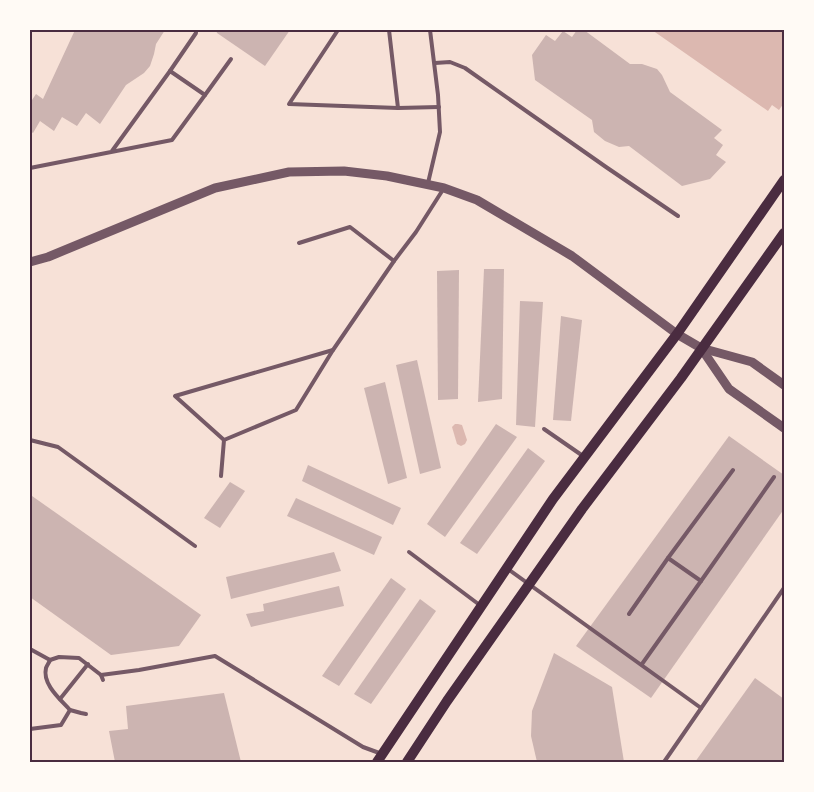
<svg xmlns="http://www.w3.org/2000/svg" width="814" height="792" viewBox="0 0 814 792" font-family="Figtree,sans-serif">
<rect width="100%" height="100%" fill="#f7e1d7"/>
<g fill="#dcb8b0">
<polygon points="652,30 784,30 784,103 779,110 772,105 768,111"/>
<polygon points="455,424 458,424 462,425 467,440 465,444 461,446 457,444 452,427"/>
</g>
<g fill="#ccb4b1">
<polygon points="75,30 165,30 156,44 154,54 150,66 144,73 126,85 100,124 86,113 77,126 62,117 54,131 40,121 33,133 30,131 30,103 36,94 43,99"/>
<polygon points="216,30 290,30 265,66 217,33"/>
<polygon points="577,30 584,30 630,64 642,64 657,69 662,75 670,92 722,130 714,138 723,145 716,155 726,162 710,179 682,186 629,146 619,147 605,141 594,132 592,120 535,80 532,55 546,35 555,41 563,31 572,37"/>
<polygon points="484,269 504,269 502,399 478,402"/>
<polygon points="459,270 458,399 438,400 437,271"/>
<polygon points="520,301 543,302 535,427 516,425"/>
<polygon points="561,316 582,320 571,421 553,420"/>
<polygon points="417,360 441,468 420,474 396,365"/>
<polygon points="385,382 407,478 388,484 364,388"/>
<polygon points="496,424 517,437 445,537 427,524"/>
<polygon points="729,436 784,475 784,509 651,698 576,646"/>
<polygon points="528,448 545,461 477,554 460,543"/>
<polygon points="308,465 401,508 393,525 302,481"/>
<polygon points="230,482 245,491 220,528 204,518"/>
<polygon points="32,496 201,615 179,646 111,655 30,597 30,498"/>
<polygon points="296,498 382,537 374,555 287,516"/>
<polygon points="334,552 341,571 231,599 226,577"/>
<polygon points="391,578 406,589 339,686 322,676"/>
<polygon points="339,586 344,606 251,627 246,614 264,611 263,604"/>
<polygon points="420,599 436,611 371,704 354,694"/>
<polygon points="554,653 612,687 624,762 537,762 531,736 532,711"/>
<polygon points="755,678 784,699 784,762 695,762"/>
<polygon points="224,693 241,762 115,762 109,731 128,729 126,706"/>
</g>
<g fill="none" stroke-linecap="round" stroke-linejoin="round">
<g stroke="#755966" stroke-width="4">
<polyline points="338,30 289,104 398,108 439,107"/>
<polyline points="389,30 398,108"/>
<polyline points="435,63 450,62 465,68 606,167 678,216"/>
<polyline points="170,71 196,33"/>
<polyline points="205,95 231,59"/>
<polyline points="30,168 172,140 205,95 170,71 112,151"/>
<polyline points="428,183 440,132 438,95 430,30"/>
<polyline points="299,243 350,227 394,261"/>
<polyline points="544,429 583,456"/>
<polyline points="30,440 58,447 195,546"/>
<polyline points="224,440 175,396 333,350"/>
<polyline points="221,476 224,440 296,410 333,350 394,261 416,232 444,188"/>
<polyline points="409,552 481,606"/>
<polyline points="508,569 701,708"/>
<polyline points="701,581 774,477"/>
<polyline points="629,614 668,558 733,470"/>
<polyline points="30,649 50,660 59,657 79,658 101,675 103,680"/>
<path d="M50 660C49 663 47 665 46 668 42 684 60 699 70 710"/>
<polyline points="642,664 701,581 668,558"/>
<polyline points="101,675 139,670 215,656 363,747 382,754"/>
<polyline points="60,699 88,664"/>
<polyline points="30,729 61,725 70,710 81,713 86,714"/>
<polyline points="664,762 784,588"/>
</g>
<g stroke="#755966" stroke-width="9">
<polyline points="30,262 48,257 215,188 289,172 344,171 387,176 444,188 477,200 572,256 677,334 701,348 752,362 784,385"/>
<polyline points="701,348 729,389 784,428"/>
</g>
<g stroke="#4a2c40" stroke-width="10">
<polyline points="377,762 553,499 677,334 784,180"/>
<polyline points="407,762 447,701 582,509 681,378 784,233"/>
</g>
</g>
<rect width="814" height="792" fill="none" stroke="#fffaf5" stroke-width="62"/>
<rect x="31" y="31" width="752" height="730" fill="none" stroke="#4a2c40" stroke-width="2"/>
</svg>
